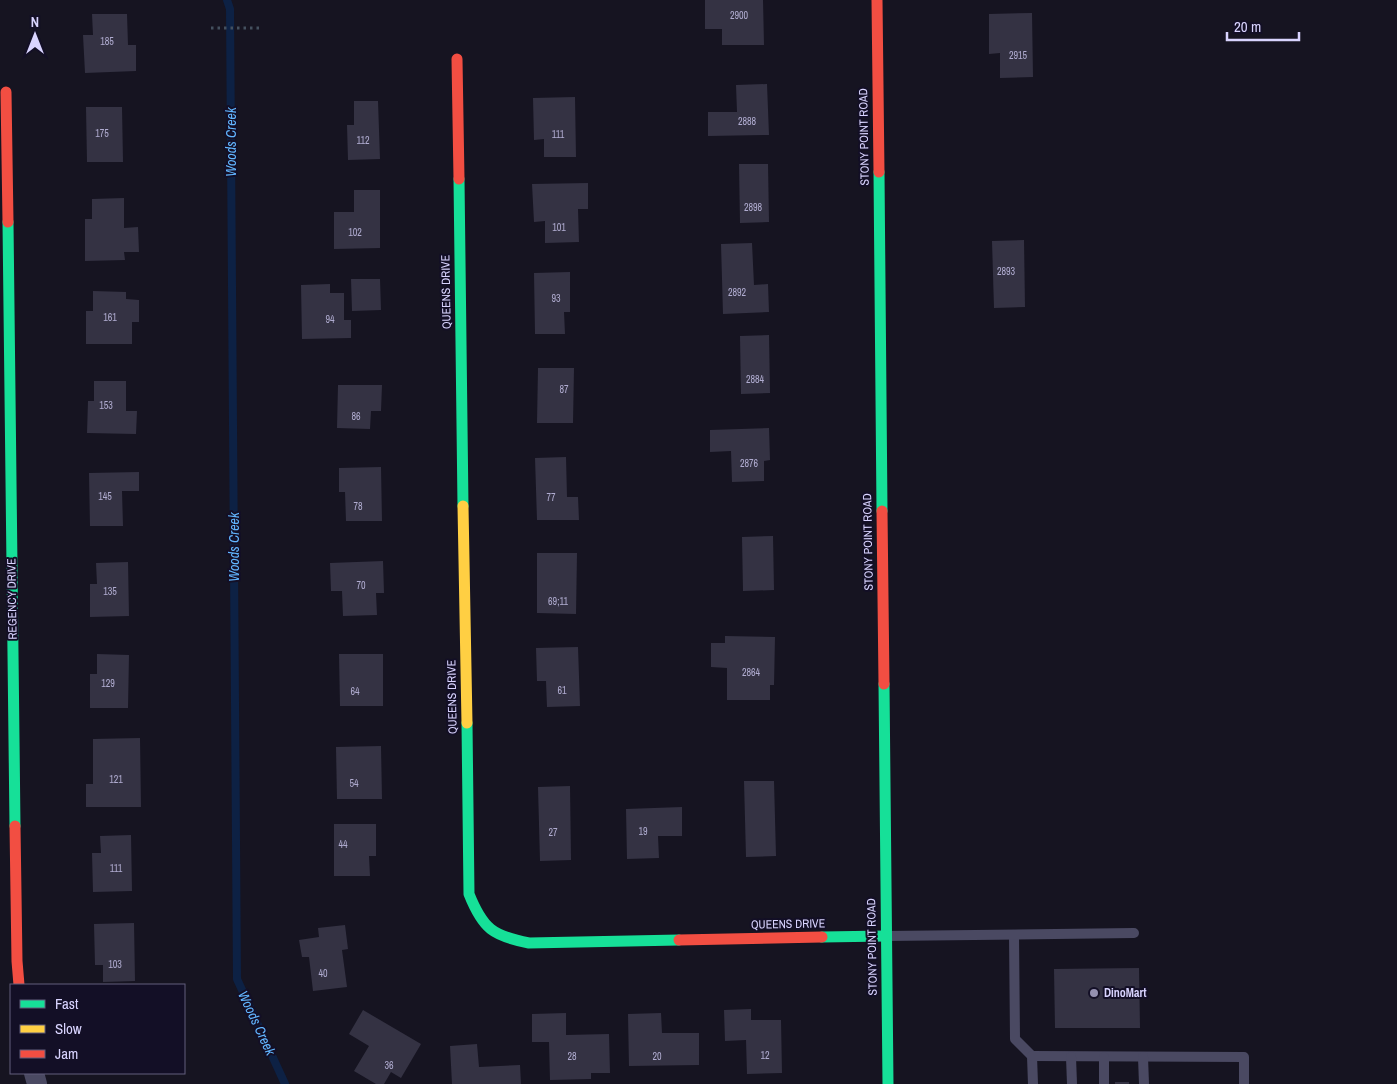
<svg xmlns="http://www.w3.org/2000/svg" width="1397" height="1084" viewBox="0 0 1397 1084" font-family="'Archivo Narrow',sans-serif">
<rect width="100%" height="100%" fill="#161421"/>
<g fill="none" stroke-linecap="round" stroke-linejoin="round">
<polyline stroke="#0d2144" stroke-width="8" points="227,0 230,9 237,979 285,1084"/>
</g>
<g fill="#343243">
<polygon points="705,0 763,0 764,45 722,45 722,29 705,29"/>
<polygon points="1032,13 1033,77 1000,78 1000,53 989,54 989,14"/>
<polygon points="92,14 127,14 128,45 136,45 136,71 85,73 83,35 93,35"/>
<polygon points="767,84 769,135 708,136 708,112 737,112 736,85"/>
<polygon points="575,97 576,157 544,157 544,139 534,140 533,98"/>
<polygon points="354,101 378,101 380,159 348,160 347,125 354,125"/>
<polygon points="86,107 122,107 123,162 87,162"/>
<polygon points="739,164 768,164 769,222 740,223"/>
<polygon points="588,183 588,209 578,209 579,242 545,243 545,221 534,222 532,184"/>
<polygon points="354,190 380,190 380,248 334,249 334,212 354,212"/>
<polygon points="124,198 124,228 138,227 139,252 124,252 125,260 85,261 85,219 92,219 92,199"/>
<polygon points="1024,240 1025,307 994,308 992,241"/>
<polygon points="752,243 754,285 768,284 769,312 723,314 721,244"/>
<polygon points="570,272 570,312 564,312 565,334 535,334 534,273"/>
<polygon points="351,279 380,279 381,310 352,311"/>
<polygon points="330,284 330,293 344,293 344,320 351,320 351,338 302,339 301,285"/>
<polygon points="93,291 126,292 126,299 139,300 139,322 132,322 132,344 86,344 86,311 93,311"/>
<polygon points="769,335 770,393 741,394 740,336"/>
<polygon points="538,368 574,368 573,423 537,423"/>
<polygon points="94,381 126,381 126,411 137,411 136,434 87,433 88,401 94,401"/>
<polygon points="338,385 382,385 381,411 371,411 370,429 337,428"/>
<polygon points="769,428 770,460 764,461 764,481 732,482 731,451 710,452 710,430"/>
<polygon points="566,457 567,497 578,497 579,520 537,520 535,458"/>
<polygon points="381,467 382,521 346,521 345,492 339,492 339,468"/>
<polygon points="139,472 139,491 122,491 123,526 90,526 89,473"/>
<polygon points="773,536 774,590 743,591 742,537"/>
<polygon points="537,553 577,553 576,614 537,613"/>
<polygon points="383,561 384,593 376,593 377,615 343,616 342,591 331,591 330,563"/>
<polygon points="128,562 129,616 90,617 90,584 97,584 96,563"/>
<polygon points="725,636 775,637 774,685 770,685 770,700 727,700 727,668 711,667 711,643 725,643"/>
<polygon points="578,647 580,706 547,707 546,681 537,681 536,648"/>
<polygon points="97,654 129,655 128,708 90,708 90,674 97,674"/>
<polygon points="339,654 383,654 383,706 340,706"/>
<polygon points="140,738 141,807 86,807 86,784 93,784 93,739"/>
<polygon points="381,746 382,799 337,799 336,747"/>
<polygon points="744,781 774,781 776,856 746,857"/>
<polygon points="570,786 571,860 540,861 538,787"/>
<polygon points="682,807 682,836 658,836 659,858 627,859 626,809"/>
<polygon points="334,824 376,824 376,856 369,856 370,876 334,876"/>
<polygon points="131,835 132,891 93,892 92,853 101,853 100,836"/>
<polygon points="134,923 135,981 103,982 103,965 95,965 94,924"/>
<polygon points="345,925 348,949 342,950 347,987 313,991 309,957 302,957 299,940 319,937 318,928"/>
<polygon points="1139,968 1140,1028 1055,1028 1054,969"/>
<polygon points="751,1009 751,1020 781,1020 782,1073 747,1074 746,1040 725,1041 724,1010"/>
<polygon points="363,1010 421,1044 401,1078 391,1072 384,1084 376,1084 354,1071 369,1046 349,1034"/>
<polygon points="566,1013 566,1035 609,1034 610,1073 591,1073 591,1079 550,1080 549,1042 532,1042 532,1014"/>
<polygon points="661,1013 662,1033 699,1033 699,1065 629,1066 628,1014"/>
<polygon points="477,1044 479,1067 520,1065 521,1084 452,1084 450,1046"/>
<rect x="1115" y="1082" width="14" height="2"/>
</g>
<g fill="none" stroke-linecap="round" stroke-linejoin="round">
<polyline stroke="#44505f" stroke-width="3" stroke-dasharray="2.5 4" stroke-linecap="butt" points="211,28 263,28"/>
<g stroke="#4a4962" stroke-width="10">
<polyline points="1014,935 1015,1039 1032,1056 1033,1084"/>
<polyline points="887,936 1134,933"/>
<polyline points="1032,1056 1244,1057 1244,1084"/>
<polyline points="1071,1057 1072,1084"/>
<polyline points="1104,1057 1104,1084"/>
<polyline points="1143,1057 1144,1084"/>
</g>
<polyline stroke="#4a4962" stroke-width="20" points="34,1073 37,1084"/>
<g stroke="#16e098" stroke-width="11">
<polyline points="879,172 882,511"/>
<polyline points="459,179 463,506"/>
<polyline points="8,222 15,826"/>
<polyline points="884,684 888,1084"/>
<path d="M467 723 469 894C483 929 493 936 529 943L679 940"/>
<polyline points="822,937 886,936"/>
</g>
<polyline stroke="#ffcf43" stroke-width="11" points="463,506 467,723"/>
<g stroke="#f24e42" stroke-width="11">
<polyline points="877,0 879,172"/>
<polyline points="457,59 459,179"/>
<polyline points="6,92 8,222"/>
<polyline points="882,511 884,684"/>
<polyline points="15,826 17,961 19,985"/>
<polyline points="679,940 822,937"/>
</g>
</g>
<circle fill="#9591b1" stroke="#130f26" stroke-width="2" cx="1094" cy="993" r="5"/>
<g text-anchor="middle" stroke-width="4" stroke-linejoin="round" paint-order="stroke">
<g font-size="10" fill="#b0acd0">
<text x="739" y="19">2900</text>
<text x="107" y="45">185</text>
<text x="1018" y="59">2915</text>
<text x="747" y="125">2888</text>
<text x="102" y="137">175</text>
<text x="558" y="138">111</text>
<text x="363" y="144">112</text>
<text x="753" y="211">2898</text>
<text x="559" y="231">101</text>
<text x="355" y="236">102</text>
<text x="1006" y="275">2893</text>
<text x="737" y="296">2892</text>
<text x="556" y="302">93</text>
<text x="110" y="321">161</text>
<text x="330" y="323">94</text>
<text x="755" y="383">2884</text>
<text x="564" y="393">87</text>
<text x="106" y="409">153</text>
<text x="356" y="420">86</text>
<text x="749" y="467">2876</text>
<text x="105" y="500">145</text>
<text x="551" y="501">77</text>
<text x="358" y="510">78</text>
<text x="361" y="589">70</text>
<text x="110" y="595">135</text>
<text x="558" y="605">69;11</text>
<text x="751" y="676">2864</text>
<text x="108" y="687">129</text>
<text x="562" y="694">61</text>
<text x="355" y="695">64</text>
<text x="116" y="783">121</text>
<text x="354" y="787">54</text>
<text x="643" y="835">19</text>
<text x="553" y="836">27</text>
<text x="343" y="848">44</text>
<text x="116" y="872">111</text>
<text x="115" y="968">103</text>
<text x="323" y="977">40</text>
<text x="765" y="1059">12</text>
<text x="572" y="1060">28</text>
<text x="657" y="1060">20</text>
<text x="389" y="1069">36</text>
</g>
<g font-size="12" fill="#d9d4ff" stroke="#130f26">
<text transform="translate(864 137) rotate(-91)" y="4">STONY POINT ROAD</text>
<text transform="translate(446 292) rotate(-91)" y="4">QUEENS DRIVE</text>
<text transform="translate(868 542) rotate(-91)" y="4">STONY POINT ROAD</text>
<text transform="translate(12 599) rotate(-91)" y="4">REGENCY DRIVE</text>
<text transform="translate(452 697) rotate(-91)" y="4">QUEENS DRIVE</text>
<text transform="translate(788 924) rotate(-1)" y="4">QUEENS DRIVE</text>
<text transform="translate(872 947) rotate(-91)" y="4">STONY POINT ROAD</text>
</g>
<g font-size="12" font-weight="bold" fill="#d9d4ff" stroke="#130f26" text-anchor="start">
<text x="1104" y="997">DinoMart</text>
</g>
<g font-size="14" font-style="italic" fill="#62b6ff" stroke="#130f26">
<text transform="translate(231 142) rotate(-90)" y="5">Woods Creek</text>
<text transform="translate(234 547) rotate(-90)" y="5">Woods Creek</text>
<text transform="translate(257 1023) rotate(65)" y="5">Woods Creek</text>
</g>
</g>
<rect x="10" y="984" width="175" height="90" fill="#130f26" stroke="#625e7d"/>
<rect x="20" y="1000" width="25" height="8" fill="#16e098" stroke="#625e7d"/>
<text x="55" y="1009" font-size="15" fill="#d9d4ff">Fast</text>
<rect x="20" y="1025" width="25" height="8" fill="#ffcf43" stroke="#625e7d"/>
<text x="55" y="1034" font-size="15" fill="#d9d4ff">Slow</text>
<rect x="20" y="1050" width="25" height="8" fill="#f24e42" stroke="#625e7d"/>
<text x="55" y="1059" font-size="15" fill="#d9d4ff">Jam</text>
<g transform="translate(35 35)" stroke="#130f26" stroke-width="4" paint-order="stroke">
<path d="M0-4L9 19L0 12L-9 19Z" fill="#d9d4ff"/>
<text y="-8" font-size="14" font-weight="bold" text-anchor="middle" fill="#d9d4ff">N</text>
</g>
<path d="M1227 32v8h72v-8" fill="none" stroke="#d9d4ff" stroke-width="2.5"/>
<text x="1234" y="32" font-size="15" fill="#d9d4ff" stroke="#130f26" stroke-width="4" paint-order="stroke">20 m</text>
</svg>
